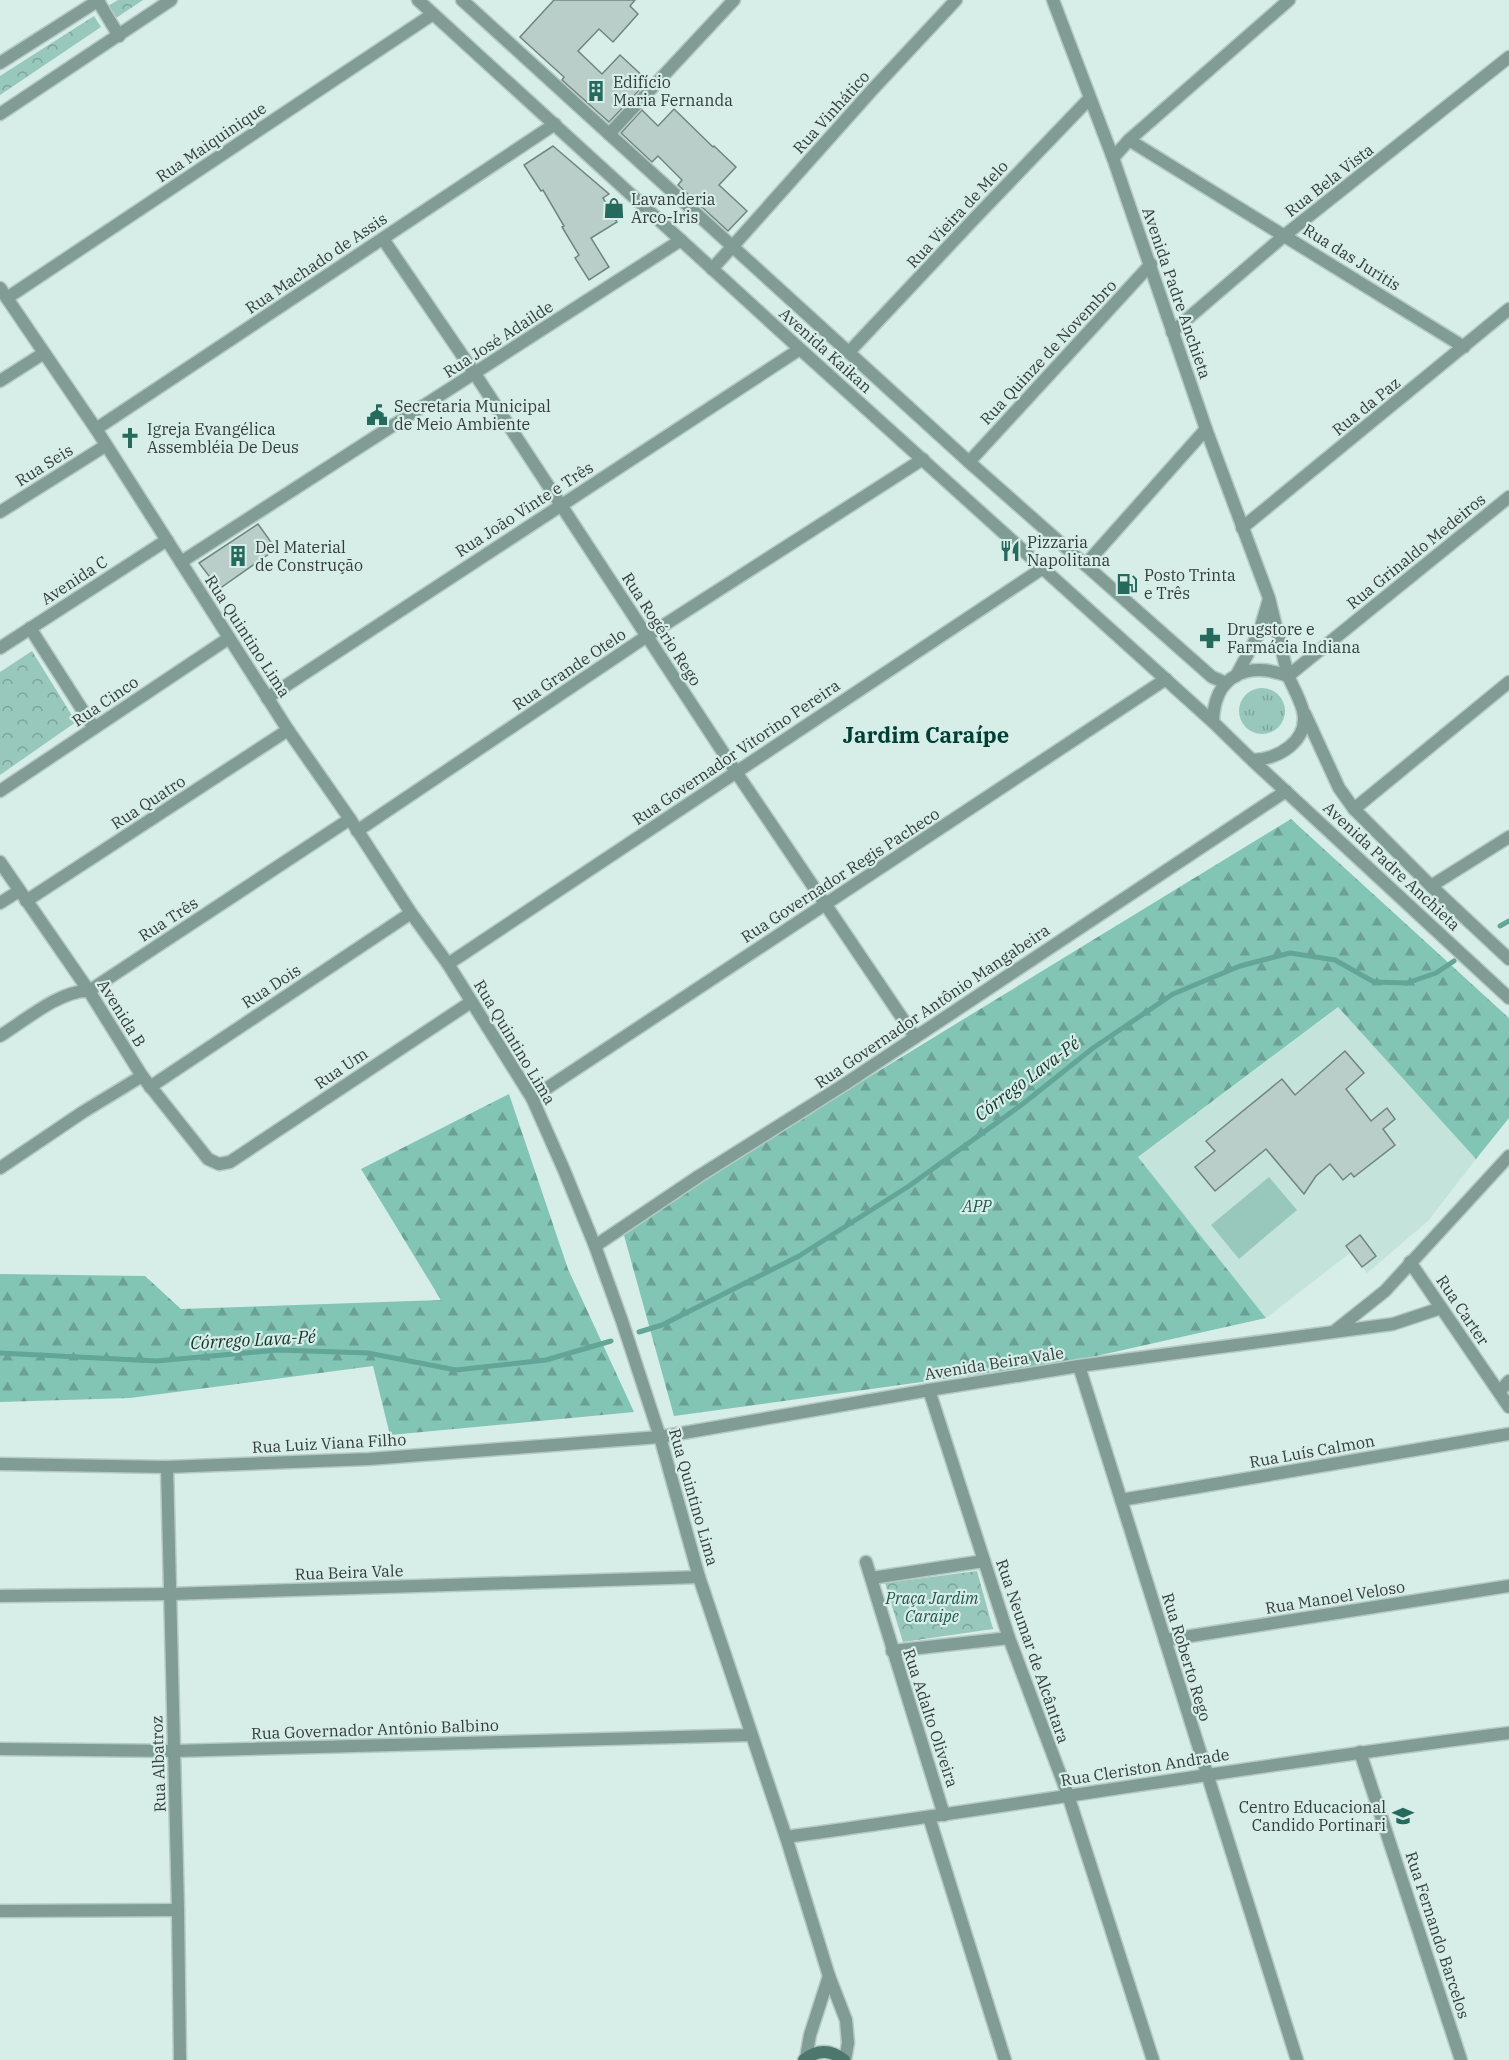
<svg xmlns="http://www.w3.org/2000/svg" width="1509" height="2060" viewBox="0 0 1509 2060" font-family="'IBM Plex Serif',serif">
<defs>
<pattern id="grass-tufts" width="24" height="20" patternUnits="userSpaceOnUse" patternTransform="scale(1.5)"><rect width="24" height="20" fill="#98c8bc"/><path d="M3 7l-1-3M5 7V3M7 7l1-3M15 17l-1-3M17 17v-4M19 17l1-3" fill="none" stroke="#7da49a"/></pattern>
<pattern id="forest-firs" width="22" height="20" patternUnits="userSpaceOnUse" patternTransform="scale(1.5)"><rect width="22" height="20" fill="#82c5b5"/><path d="M5 1l3.5 6h-7zM16 11l3.5 6h-7z" fill="#6ba194"/></pattern>
<pattern id="park-crowns" width="20" height="18" patternUnits="userSpaceOnUse" patternTransform="scale(1.5)"><rect width="20" height="18" fill="#98c8bc"/><path d="M2 6a3 3 0 1 1 6 0M12 15a3 3 0 1 1 6 0" fill="none" stroke="#7da49a"/></pattern>
</defs>
<rect width="100%" height="100%" fill="#d7ede7"/>
<polygon fill="#c4e3db" points="1338,1007 1476,1159 1428,1221 1367,1273 1350,1253 1266,1318 1138,1157"/>
<circle fill="url(#grass-tufts)" cx="1262" cy="711" r="23"/>
<g fill="url(#forest-firs)">
<polygon points="1291,819 1509,1018 1509,1118 1476,1159 1338,1007 1138,1157 1266,1318 1074,1361 674,1416 622,1228"/>
<polygon points="509,1094 568,1269 634,1412 390,1435 373,1366 130,1398 0,1402 0,1274 145,1276 181,1309 441,1300 361,1169"/>
</g>
<g fill="url(#park-crowns)">
<polygon points="118,0 143,0 116,18 108,6"/>
<polygon points="94,16 101,27 0,95 0,76"/>
<polygon points="32,651 76,722 0,775 0,672"/>
<polygon points="977,1571 993,1629 903,1642 885,1583"/>
</g>
<polygon fill="#98c8bc" points="1269,1177 1297,1210 1239,1259 1211,1225"/>
<g fill="none" stroke-linecap="round" stroke-linejoin="round">
<g stroke="#63a597" stroke-width="5">
<polyline points="1500,926 1509,921"/>
<polyline points="639,1332 662,1325 799,1256 909,1186 1024,1103 1093,1048 1173,994 1240,966 1290,953 1335,960 1374,982 1407,983 1436,973 1454,961"/>
<polyline points="0,1353 156,1361 278,1350 368,1353 456,1370 546,1360 611,1341"/>
</g>
</g>
<g fill="#b9cec8" stroke="#718580" stroke-width="1.5">
<polygon points="554,0 635,0 630,6 638,14 613,42 599,29 578,51 602,74 620,55 648,81 609,122 562,80 564,77 520,37"/>
<polygon points="674,109 713,147 714,146 736,167 719,185 747,211 728,231 678,185 682,180 658,156 652,162 621,133 642,110 658,126"/>
<polygon points="553,146 609,194 603,198 617,222 591,238 609,267 589,280 575,258 579,255 562,227 564,226 543,190 541,191 524,165"/>
<polygon points="258,524 276,549 219,589 199,563"/>
<polygon points="1345,1051 1364,1073 1346,1089 1371,1121 1387,1108 1395,1119 1383,1129 1395,1145 1354,1177 1351,1173 1343,1180 1330,1164 1316,1176 1304,1194 1266,1149 1215,1191 1195,1167 1215,1151 1206,1141 1282,1079 1295,1095"/>
<polygon points="1360,1235 1376,1256 1362,1267 1346,1246"/>
</g>
<g fill="none" stroke-linecap="round" stroke-linejoin="round">
<defs>
<g id="minor">
<polyline points="98,1 119,36"/>
<polyline points="0,63 99,0"/>
<polyline points="0,114 171,0"/>
<polyline points="609,134 734,0"/>
<polyline points="1129,140 1464,347"/>
<polyline points="1113,158 1129,140 1289,0"/>
<polyline points="383,239 475,374 736,772 915,1037"/>
<polyline points="712,269 732,247"/>
<polyline points="0,288 96,429 288,730 350,819 411,913 448,964 532,1098 564,1170 595,1246 622,1321 660,1437 699,1577 786,1837 829,1976 846,2020 848,2043 845,2060"/>
<polyline points="7,298 433,14"/>
<polyline points="1172,332 1285,235 1509,57"/>
<polyline points="849,352 974,219 1089,99"/>
<polyline points="0,381 44,353"/>
<polyline points="96,429 555,124"/>
<polyline points="969,462 1151,264"/>
<polyline points="0,512 105,446"/>
<polyline points="1242,528 1509,309"/>
<polyline points="181,562 681,240"/>
<polyline points="1085,565 1206,429"/>
<polyline points="30,628 94,728"/>
<polyline points="0,648 167,540"/>
<polyline points="1288,676 1509,497"/>
<polyline points="267,698 800,349"/>
<polyline points="0,791 229,638"/>
<polyline points="1354,809 1509,682"/>
<polyline points="357,831 647,636 923,459"/>
<polyline points="0,862 89,991 142,1076 208,1159 219,1164 230,1162 471,1002"/>
<polyline points="1431,886 1509,837"/>
<polyline points="26,901 288,730"/>
<polyline points="0,903 19,891"/>
<polyline points="448,964 1043,568"/>
<path d="M0 1036C24 1021 62 989 89 991L350 819"/>
<polyline points="150,1087 411,913"/>
<polyline points="532,1098 1166,679"/>
<polyline points="0,1168 83,1112 142,1076"/>
<polyline points="595,1246 699,1176 845,1084 1286,791"/>
<polyline points="1410,1262 1509,1407"/>
<polyline points="1336,1330 1385,1291 1509,1156"/>
<polyline points="1079,1366 1297,2060"/>
<polyline points="929,1390 1009,1638 1068,1795 1153,2060"/>
<polyline points="1499,1392 1509,1381"/>
<polyline points="0,1464 167,1467 369,1459 660,1437 929,1390 1079,1366 1393,1324 1441,1308"/>
<polyline points="167,1467 178,1910 180,2060"/>
<polyline points="1121,1500 1509,1434"/>
<polyline points="866,1562 944,1815"/>
<polyline points="872,1578 984,1561"/>
<polyline points="0,1596 170,1594 699,1577"/>
<polyline points="1165,1640 1509,1586"/>
<polyline points="892,1651 1009,1638"/>
<polyline points="0,1749 174,1751 751,1735"/>
<polyline points="1360,1752 1461,2060"/>
<polyline points="929,1817 1005,2060"/>
<path d="M786 1837C1027 1804 1267 1763 1509 1733"/>
<polyline points="0,1911 178,1910"/>
<polyline points="806,2058 810,2035 829,1976"/>
</g>
<g id="tertiary">
<polyline points="418,0 800,349 1213,722"/>
<polyline points="462,0 969,462 1212,677 1226,683"/>
<polyline points="1053,0 1113,158 1206,429 1269,598 1288,676"/>
<polyline points="732,247 873,89 956,0"/>
<polyline points="1236,676 1259,633 1269,599"/>
<polyline points="1305,714 1339,788 1354,809 1431,886 1509,959"/>
<path d="M1252 760C1277 760 1310 741 1303 711 1300 699 1293 687 1288 676 1247 661 1214 675 1213 722L1252 760 1509 998"/>
</g>
<path id="secondary" d="M804 2060C818 2049 831 2050 844 2060"/>
</defs>
<use href="#minor" stroke="#b6cac5" stroke-width="15"/>
<use href="#tertiary" stroke="#b6cac5" stroke-width="15"/>
<use href="#secondary" stroke="#b6cac5" stroke-width="15"/>
<use href="#minor" stroke="#809c95" stroke-width="12"/>
<use href="#tertiary" stroke="#809c95" stroke-width="12"/>
<use href="#secondary" stroke="#4d776d" stroke-width="12"/>
</g>
<defs>
<symbol id="building-bare" viewBox="-9 -9 18 18"><path d="M-4-6H4V6H1V3H-1V6H-4ZM-2.5-4.3h1.7v1.8h-1.7ZM.8-4.3h1.7v1.8H.8ZM-2.5-1h1.7V.8h-1.7ZM.8-1h1.7V.8H.8Z" fill="#256a5d" stroke="#d7ede7" stroke-width="2.5" paint-order="stroke"/></symbol>
<symbol id="shop-bare" viewBox="-9 -9 18 18"><path d="M-5-2.5h2.3a2.7 3.5 0 0 1 5.4 0H5L5.5 6h-11ZM-1.5-2.5h3a1.5 2.3 0 0 0-3 0Z" fill="#256a5d" stroke="#d7ede7" stroke-width="2.5" paint-order="stroke"/></symbol>
<symbol id="civic-bare" viewBox="-9 -9 18 18"><path d="M-.6-6.5H3V-4.5H.6V-3L4-1V1h2V6H-6V1h2V-1L-.6-3ZM-1.2 2.5V6h2.4V2.5Z" fill="#256a5d" stroke="#d7ede7" stroke-width="2.5" paint-order="stroke"/></symbol>
<symbol id="church-bare" viewBox="-9 -9 18 18"><path d="M-1.2-6h2.4v3.5h3.3v2.4h-3.3V6h-2.4V-.1h-3.3v-2.4h3.3Z" fill="#256a5d" stroke="#d7ede7" stroke-width="2.5" paint-order="stroke"/></symbol>
<symbol id="restaurant-bare" viewBox="-9 -9 18 18"><path d="M-5-6h1v4h1v-4h1v4h1v-4h1v5L-1.5 .5V6h-2V.5L-5-1ZM5-6V6H3V1.5H1.5Q1.5-4 5-6Z" fill="#256a5d" stroke="#d7ede7" stroke-width="2.5" paint-order="stroke"/></symbol>
<symbol id="fuel-bare" viewBox="-9 -9 18 18"><path d="M-5.5-6h7V0h2V4h1.3V-2.5L3-4.5l.8-.8L6-3V5H2.5V1h-1V6h-7ZM-4.2-4.7v3.2H.2V-4.7Z" fill="#256a5d" stroke="#d7ede7" stroke-width="2.5" paint-order="stroke"/></symbol>
<symbol id="pharmacy-bare" viewBox="-9 -9 18 18"><path d="M-2-6h4v4h4v4h-4v4h-4v-4h-4v-4h4Z" fill="#256a5d" stroke="#d7ede7" stroke-width="2.5" paint-order="stroke"/></symbol>
<symbol id="school-bare" viewBox="-9 -9 18 18"><path d="M0-5L7-2L0 1L-7-2ZM-4 1L0 2.5L4 1V4Q0 6-4 4Z" fill="#256a5d" stroke="#d7ede7" stroke-width="2.5" paint-order="stroke"/></symbol>
</defs>
<g fill-rule="evenodd">
<use href="#building-bare" x="581" y="76" width="30" height="30"/>
<use href="#shop-bare" x="599" y="193" width="30" height="30"/>
<use href="#civic-bare" x="362" y="400" width="30" height="30"/>
<use href="#church-bare" x="115" y="423" width="30" height="30"/>
<use href="#restaurant-bare" x="995" y="536" width="30" height="30"/>
<use href="#building-bare" x="223" y="541" width="30" height="30"/>
<use href="#fuel-bare" x="1112" y="569" width="30" height="30"/>
<use href="#pharmacy-bare" x="1195" y="623" width="30" height="30"/>
<use href="#school-bare" x="1388" y="1801" width="30" height="30"/>
</g>
<g text-anchor="middle" stroke-width="4.5" stroke-linejoin="round" paint-order="stroke">
<g font-size="16" fill="#343d3b" stroke="#d7ede7" text-anchor="start">
<text x="613" y="88">Edifício<tspan x="613" dy="18">Maria Fernanda</tspan></text>
<text x="631" y="205">Lavanderia<tspan x="631" dy="18">Arco-Iris</tspan></text>
<text x="394" y="412">Secretaria Municipal<tspan x="394" dy="18">de Meio Ambiente</tspan></text>
<text x="147" y="435">Igreja Evangélica<tspan x="147" dy="18">Assembléia De Deus</tspan></text>
<text x="1027" y="548">Pizzaria<tspan x="1027" dy="18">Napolitana</tspan></text>
<text x="255" y="553">Del Material<tspan x="255" dy="18">de Construção</tspan></text>
<text x="1144" y="581">Posto Trinta<tspan x="1144" dy="18">e Três</tspan></text>
<text x="1227" y="635">Drugstore e<tspan x="1227" dy="18">Farmácia Indiana</tspan></text>
<text x="1386" y="1813" text-anchor="end">Centro Educacional<tspan x="1386" dy="18">Candido Portinari</tspan></text>
</g>
<g font-size="16" fill="#343d3b" stroke="#d7ede7">
<text transform="translate(831 112) rotate(-48)" y="6">Rua Vinhático</text>
<text transform="translate(211 142) rotate(-34)" y="6">Rua Maiquinique</text>
<text transform="translate(1329 180) rotate(-38)" y="6">Rua Bela Vista</text>
<text transform="translate(957 214) rotate(-47)" y="6">Rua Vieira de Melo</text>
<text transform="translate(1352 257) rotate(32)" y="6">Rua das Juritis</text>
<text transform="translate(316 263) rotate(-34)" y="6">Rua Machado de Assis</text>
<text transform="translate(1177 293) rotate(71)" y="6">Avenida Padre Anchieta</text>
<text transform="translate(498 339) rotate(-33)" y="6">Rua José Adailde</text>
<text transform="translate(826 350) rotate(42)" y="6">Avenida Kaikan</text>
<text transform="translate(1048 352) rotate(-47)" y="6">Rua Quinze de Novembro</text>
<text transform="translate(1366 406) rotate(-39)" y="6">Rua da Paz</text>
<text transform="translate(44 465) rotate(-32)" y="6">Rua Seis</text>
<text transform="translate(524 509) rotate(-33)" y="6">Rua João Vinte e Três</text>
<text transform="translate(1416 551) rotate(-39)" y="6">Rua Grinaldo Medeiros</text>
<text transform="translate(74 580) rotate(-33)" y="6">Avenida C</text>
<text transform="translate(662 629) rotate(57)" y="6">Rua Rogério Rego</text>
<text transform="translate(248 636) rotate(57)" y="6">Rua Quintino Lima</text>
<text transform="translate(569 669) rotate(-34)" y="6">Rua Grande Otelo</text>
<text transform="translate(105 701) rotate(-34)" y="6">Rua Cinco</text>
<text transform="translate(736 752) rotate(-34)" y="6">Rua Governador Vitorino Pereira</text>
<text transform="translate(148 802) rotate(-33)" y="6">Rua Quatro</text>
<text transform="translate(1392 866) rotate(43)" y="6">Avenida Padre Anchieta</text>
<text transform="translate(840 875) rotate(-33)" y="6">Rua Governador Regis Pacheco</text>
<text transform="translate(168 919) rotate(-33)" y="6">Rua Três</text>
<text transform="translate(271 986) rotate(-33)" y="6">Rua Dois</text>
<text transform="translate(932 1006) rotate(-34)" y="6">Rua Governador Antônio Mangabeira</text>
<text transform="translate(122 1013) rotate(58)" y="6">Avenida B</text>
<text transform="translate(515 1042) rotate(59)" y="6">Rua Quintino Lima</text>
<text transform="translate(341 1068) rotate(-34)" y="6">Rua Um</text>
<text transform="translate(1463 1310) rotate(56)" y="6">Rua Carter</text>
<text transform="translate(994 1363) rotate(-9)" y="6">Avenida Beira Vale</text>
<text transform="translate(329 1443) rotate(-3)" y="6">Rua Luiz Viana Filho</text>
<text transform="translate(1312 1451) rotate(-10)" y="6">Rua Luís Calmon</text>
<text transform="translate(694 1497) rotate(74)" y="6">Rua Quintino Lima</text>
<text transform="translate(349 1572) rotate(-2)" y="6">Rua Beira Vale</text>
<text transform="translate(1335 1597) rotate(-9)" y="6">Rua Manoel Veloso</text>
<text transform="translate(1033 1651) rotate(71)" y="6">Rua Neumar de Alcântara</text>
<text transform="translate(1187 1657) rotate(73)" y="6">Rua Roberto Rego</text>
<text transform="translate(931 1718) rotate(72)" y="6">Rua Adalto Oliveira</text>
<text transform="translate(375 1729) rotate(-2)" y="6">Rua Governador Antônio Balbino</text>
<text transform="translate(158 1764) rotate(-92)" y="6">Rua Albatroz</text>
<text transform="translate(1145 1767) rotate(-9)" y="6">Rua Cleriston Andrade</text>
<text transform="translate(1438 1935) rotate(72)" y="6">Rua Fernando Barcelos</text>
</g>
<g font-size="16" font-style="italic" fill="#1f574c" stroke="#d7ede7">
<text x="977" y="1212">APP</text>
<text x="932" y="1604">Praça Jardim<tspan x="932" dy="18">Caraipe</tspan></text>
</g>
<g font-size="18" font-style="italic" fill="#14352e" stroke="#d7ede7">
<text transform="translate(1027 1079) rotate(-37)" y="6">Córrego Lava-Pé</text>
<text transform="translate(253 1340) rotate(-3)" y="6">Córrego Lava-Pé</text>
</g>
<g font-size="22" font-weight="bold" fill="#013f36" stroke="#d7ede7">
<text x="926" y="743">Jardim Caraípe</text>
</g>
</g>
</svg>
